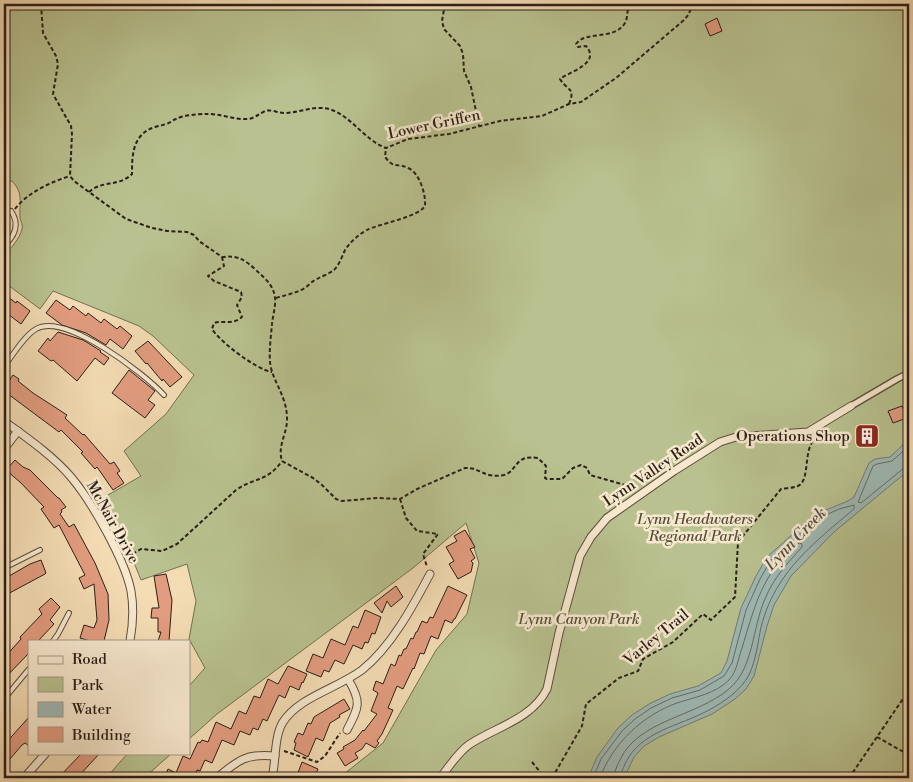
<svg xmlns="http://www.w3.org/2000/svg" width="913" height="782" viewBox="0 0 913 782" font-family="'Libre Bodoni',serif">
<rect width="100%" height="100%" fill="#f3dbb3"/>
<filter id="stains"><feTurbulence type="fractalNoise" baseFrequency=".004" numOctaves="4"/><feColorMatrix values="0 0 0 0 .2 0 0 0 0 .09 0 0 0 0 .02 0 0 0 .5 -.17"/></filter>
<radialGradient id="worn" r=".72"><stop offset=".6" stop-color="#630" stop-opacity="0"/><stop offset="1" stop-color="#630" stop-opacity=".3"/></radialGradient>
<g fill="#b8c18f" stroke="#717054">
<path d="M4 4H909V778H339L383 743 436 650 467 614 479 563 466 523 413 568 217 714 189 739V686L205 668 189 639 196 601 187 564 141 580 131 555 101 499 141 476 124 451 166 414 194 375 153 336 139 326 53 291 40 309 4 282V254C12 248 19 239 22 229 23 225 21 222 20 218 19 202 24 194 12 181H4Z"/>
<polygon points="128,753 172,753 144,778 106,778"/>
</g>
<polygon fill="#9eb9b5" stroke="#707b76" points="909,439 909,470 834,532 791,576 774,605 767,626 754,676 746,689 735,699 712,714 659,737 644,746 634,757 624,778 588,778 597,757 618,728 632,715 649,704 670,694 698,686 721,673 727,661 741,608 756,576 767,557 814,515 848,501 854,497 869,463 875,459 890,457"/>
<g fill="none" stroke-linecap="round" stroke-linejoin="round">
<g stroke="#646c66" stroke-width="1">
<polyline points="909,446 892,461 877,464 873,466 858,502 861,503 904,468 909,467"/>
<path d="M593 778 601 759 622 731 635 719 651 708 672 698 700 690 724 676 732 663 746 610 760 579 771 560 817 519 839 509 854 505V509C829 530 796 556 779 585 771 597 765 612 761 627 758 642 756 660 749 675 741 690 724 702 709 710 680 726 640 731 625 764 623 769 621 773 620 778"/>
<path d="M600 778C612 744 643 715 677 703 695 697 715 694 729 680 737 671 738 659 742 648 755 606 762 572 799 543L802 544V547C787 564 774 577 765 599 752 628 754 668 729 689 696 717 638 720 620 760 617 766 614 772 614 778"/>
</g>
</g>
<g fill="#e29c7f" stroke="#2a1f18">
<polygon points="717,18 722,31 710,36 705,24"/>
<polygon points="4,294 16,303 17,301 30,311 21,324 4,311"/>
<polygon points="56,300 70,310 73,306 86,316 88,313 101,323 104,319 117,329 120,326 132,336 123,349 110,339 106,345 86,333 62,325 46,313"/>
<polygon points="58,332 83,340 101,351 100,352 109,358 104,365 95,358 77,381 53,360 51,361 38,351 48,338 50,341"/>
<polygon points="148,341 182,377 170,387 163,379 162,381 147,363 146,364 135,351"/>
<polygon points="129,370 155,391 148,400 155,405 145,418 112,393"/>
<polygon points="13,375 19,379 18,381 33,393 67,415 65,418 83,435 84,434 110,464 114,462 120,471 117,473 124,483 113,490 97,467 95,469 81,453 83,452 61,430 59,432 4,391 4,388"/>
<polygon points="902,406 907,418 893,423 888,411"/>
<polygon points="15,460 23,467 30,470 58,498 59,498 66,507 61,510 62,512 60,514 69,527 74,524 95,563 108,594 109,620 104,641 90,641 80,638 84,625 94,628 97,620 94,584 84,589 79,578 85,575 59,525 54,528 41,509 44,507 21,483 6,470"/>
<polygon points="465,530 475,547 470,549 475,558 471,561 473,563 471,572 458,579 449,564 454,561 446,547 457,541 454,536"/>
<polygon points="41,560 46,573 45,574 4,596 4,579 30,564"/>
<polygon points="166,574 172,600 169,641 158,641 161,632 158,632 158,618 151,618 152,608 159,608 154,576"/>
<polygon points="396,586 403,597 391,607 387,601 382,613 374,603"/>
<polygon points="448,586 467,595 455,619 454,619 452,623 445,620 438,639 431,636 424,654 420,653 414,669 413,668 403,689 397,686 388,708 393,710 382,734 377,741 379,743 375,748 366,743 362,749 355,753 358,758 345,766 337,753 344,749 343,747 355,740 363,730 364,731 377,714 371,711 378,693 373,690 376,681 383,684 391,664 395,666 399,655 401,656 404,649 406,649 411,638 413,639 416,632 417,632 422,621 427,623 430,617 433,618"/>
<polygon points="51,598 60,607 50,620 54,624 38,641 29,641 29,653 4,679 4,658 21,639 20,637 42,614 39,609"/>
<polygon points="365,610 381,617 375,634 372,633 368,643 365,642 362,649 353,645 344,664 335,660 329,672 324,670 321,677 306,671 313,654 323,658 331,639 345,645 353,626 358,628"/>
<polygon points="288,666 307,674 303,683 302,682 299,690 290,686 285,698 279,695 267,721 263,719 258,730 253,728 250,735 240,731 234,745 222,740 212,763 205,760 200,771 197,770 195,778 190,775 189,778 164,778 168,769 176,773 183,756 190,759 198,742 200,743 202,740 208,742 216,722 231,729 239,711 246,714 254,696 260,698 268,679 278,684"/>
<polygon points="344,699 350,709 339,715 340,717 330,723 323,741 316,738 308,757 294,750 296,743 294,742 298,733 303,735 308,723 311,724 314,717"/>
<polygon points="29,717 29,746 25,743 22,745 4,766 4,745"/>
<polygon points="82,753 100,753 77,778 58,778"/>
<polygon points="302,762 318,769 314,778 296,778"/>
</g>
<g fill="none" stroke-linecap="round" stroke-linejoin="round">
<defs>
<g id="service">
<path d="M4 246C15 236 20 224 11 211"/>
<path d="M4 367C12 356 24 336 36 329 65 312 145 374 164 395"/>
<polyline points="4,568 40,550"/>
<polyline points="53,641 58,634 69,613"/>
<polyline points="4,699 29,669"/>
</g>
<polyline id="pedestrian" points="851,406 897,379 909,373"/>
<g id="minor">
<path d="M4 421C27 438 52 455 71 477 92 502 125 560 131 591 134 608 133 624 130 641"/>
<polyline points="4,449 18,431"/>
<path d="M347 730C359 707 362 702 348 679"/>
<polyline points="24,778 46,753"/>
<path d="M217 778C238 760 247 753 275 756"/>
<path d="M272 778C276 762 274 736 283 722 299 697 338 688 362 670 391 647 413 606 430 574"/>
<path d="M440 778C449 767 458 752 470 744 496 727 532 719 547 689L559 633 580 556 591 537 607 518 674 471 720 442 736 437 808 432 851 406"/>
</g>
</defs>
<use href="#service" stroke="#5c4e3f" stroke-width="6"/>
<use href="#pedestrian" stroke="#5c4e3f" stroke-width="8"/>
<use href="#minor" stroke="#5c4e3f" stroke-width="9"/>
<g stroke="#2a1f18" stroke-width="2" stroke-dasharray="4 2.5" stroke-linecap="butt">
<path d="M41 4 43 33 56 56 58 64 53 94 71 126 72 134 70 176 74 181 126 219 152 228 167 231 187 232 194 235 199 241 222 257C238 255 245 260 256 270 262 276 270 282 273 290 278 301 273 313 272 324 271 336 269 350 270 362 272 381 286 394 287 417 288 433 277 445 282 461L313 478 322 485 336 499 342 501 377 498 400 499 417 489 465 468C480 467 484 479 504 475 518 471 514 454 538 458L546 466 545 478 547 479H562L573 468 581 465 587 468 590 475 632 487 634 490"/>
<polyline points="445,4 442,21 444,29 460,46 463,54 464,71 471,87 479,126"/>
<path d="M569 104C576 87 567 91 560 79 571 71 601 63 586 46L578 47 576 44C586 30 614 41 625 23 628 18 627 9 629 4"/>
<path d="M89 192C102 180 119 187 132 174 132 158 132 139 148 130 153 127 160 126 166 124 170 123 173 120 176 119 184 115 198 114 206 114 218 113 234 120 248 119 255 118 259 114 265 111 271 109 278 113 284 113 300 113 314 105 329 109 352 116 364 140 386 148L408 139 449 134 500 121 542 116 569 104 581 102 616 78 684 20 689 14 692 4"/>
<path d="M15 209C28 192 51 182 70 176"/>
<path d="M222 257 224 266 208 276 214 281 241 292 242 297 237 305 242 317C233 325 224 320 214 323L212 329C220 342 257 370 272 372"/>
<path d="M276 298C286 295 296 293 305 288 309 285 312 281 317 279 322 276 329 274 334 270 339 265 342 257 345 250 351 241 358 235 367 230 378 224 423 216 425 205 426 194 419 172 408 168 396 162 395 170 385 157L386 148"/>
<polyline points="400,499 406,518 417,531 438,534 423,554 427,567"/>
<path d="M127 557 141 549 162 551 177 544 236 490C255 477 267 482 282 461"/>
<polyline points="877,737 909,755"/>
<polyline points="284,751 317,762 325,756 340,733"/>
<polyline points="532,762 545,778"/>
<path d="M552 778 582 726 586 704 619 678 638 671 643 659 673 642 703 614 711 620 735 597 738 542 781 489C786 488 793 488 798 486 811 480 802 450 816 437"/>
<polyline points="849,778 909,690"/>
</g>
<use href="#service" stroke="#f7e8ce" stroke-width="4"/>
<use href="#pedestrian" stroke="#f7e8ce" stroke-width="5"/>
<use href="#minor" stroke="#f7e8ce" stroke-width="7"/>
</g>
<defs>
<symbol id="building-square" viewBox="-11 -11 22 22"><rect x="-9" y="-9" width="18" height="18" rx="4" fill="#8f2418" stroke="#f7e8ce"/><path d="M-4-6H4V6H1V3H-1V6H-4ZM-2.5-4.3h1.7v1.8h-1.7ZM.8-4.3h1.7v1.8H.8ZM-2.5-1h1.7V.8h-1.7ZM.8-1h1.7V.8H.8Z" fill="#fff"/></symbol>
</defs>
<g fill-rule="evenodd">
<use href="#building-square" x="853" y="422" width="28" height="28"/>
</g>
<g text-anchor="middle" stroke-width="5" stroke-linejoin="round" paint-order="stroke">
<g font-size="15" fill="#2a1f18" stroke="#f7e8ce">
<text transform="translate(434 124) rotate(-12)" y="5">Lower Griffen</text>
<text transform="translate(653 470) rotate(-34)" y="5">Lynn Valley Road</text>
<text transform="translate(113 522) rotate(61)" y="5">McNair Drive</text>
<text transform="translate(656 637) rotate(-39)" y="5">Varley Trail</text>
</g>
<g font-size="15" fill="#2a1f18" stroke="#f7e8ce" text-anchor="end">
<text x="850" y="441">Operations Shop</text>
</g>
<g font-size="15" font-style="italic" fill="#55503c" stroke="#f7e8ce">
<text x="695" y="524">Lynn Headwaters<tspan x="695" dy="17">Regional Park</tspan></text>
<text x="579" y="624">Lynn Canyon Park</text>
</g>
<g font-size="16" font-style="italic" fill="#4d4d47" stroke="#f7e8ce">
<text transform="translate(795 538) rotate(-46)" y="6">Lynn Creek</text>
</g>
</g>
<rect width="913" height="782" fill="none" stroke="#f3dbb3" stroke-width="20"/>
<rect x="5" y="5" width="903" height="772" fill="none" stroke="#2a1f18" stroke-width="2.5"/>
<rect x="10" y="10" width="893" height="762" fill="none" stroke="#2a1f18"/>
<rect x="28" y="640" width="162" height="115" fill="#f7e8ce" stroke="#a59885"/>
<rect x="38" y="656" width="25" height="8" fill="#f7e8ce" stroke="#a59885"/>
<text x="72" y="664" font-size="15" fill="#2a1f18">Road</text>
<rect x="38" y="677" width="25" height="15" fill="#b8c18f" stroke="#a59885"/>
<text x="72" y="690" font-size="15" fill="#2a1f18">Park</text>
<rect x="38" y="702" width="25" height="15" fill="#9eb9b5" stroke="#a59885"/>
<text x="72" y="714" font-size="15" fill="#2a1f18">Water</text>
<rect x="38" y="727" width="25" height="15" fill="#e29c7f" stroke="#a59885"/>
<text x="72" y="740" font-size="15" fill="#2a1f18">Building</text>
<rect width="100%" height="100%" filter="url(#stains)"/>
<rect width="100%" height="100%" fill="url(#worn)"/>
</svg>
